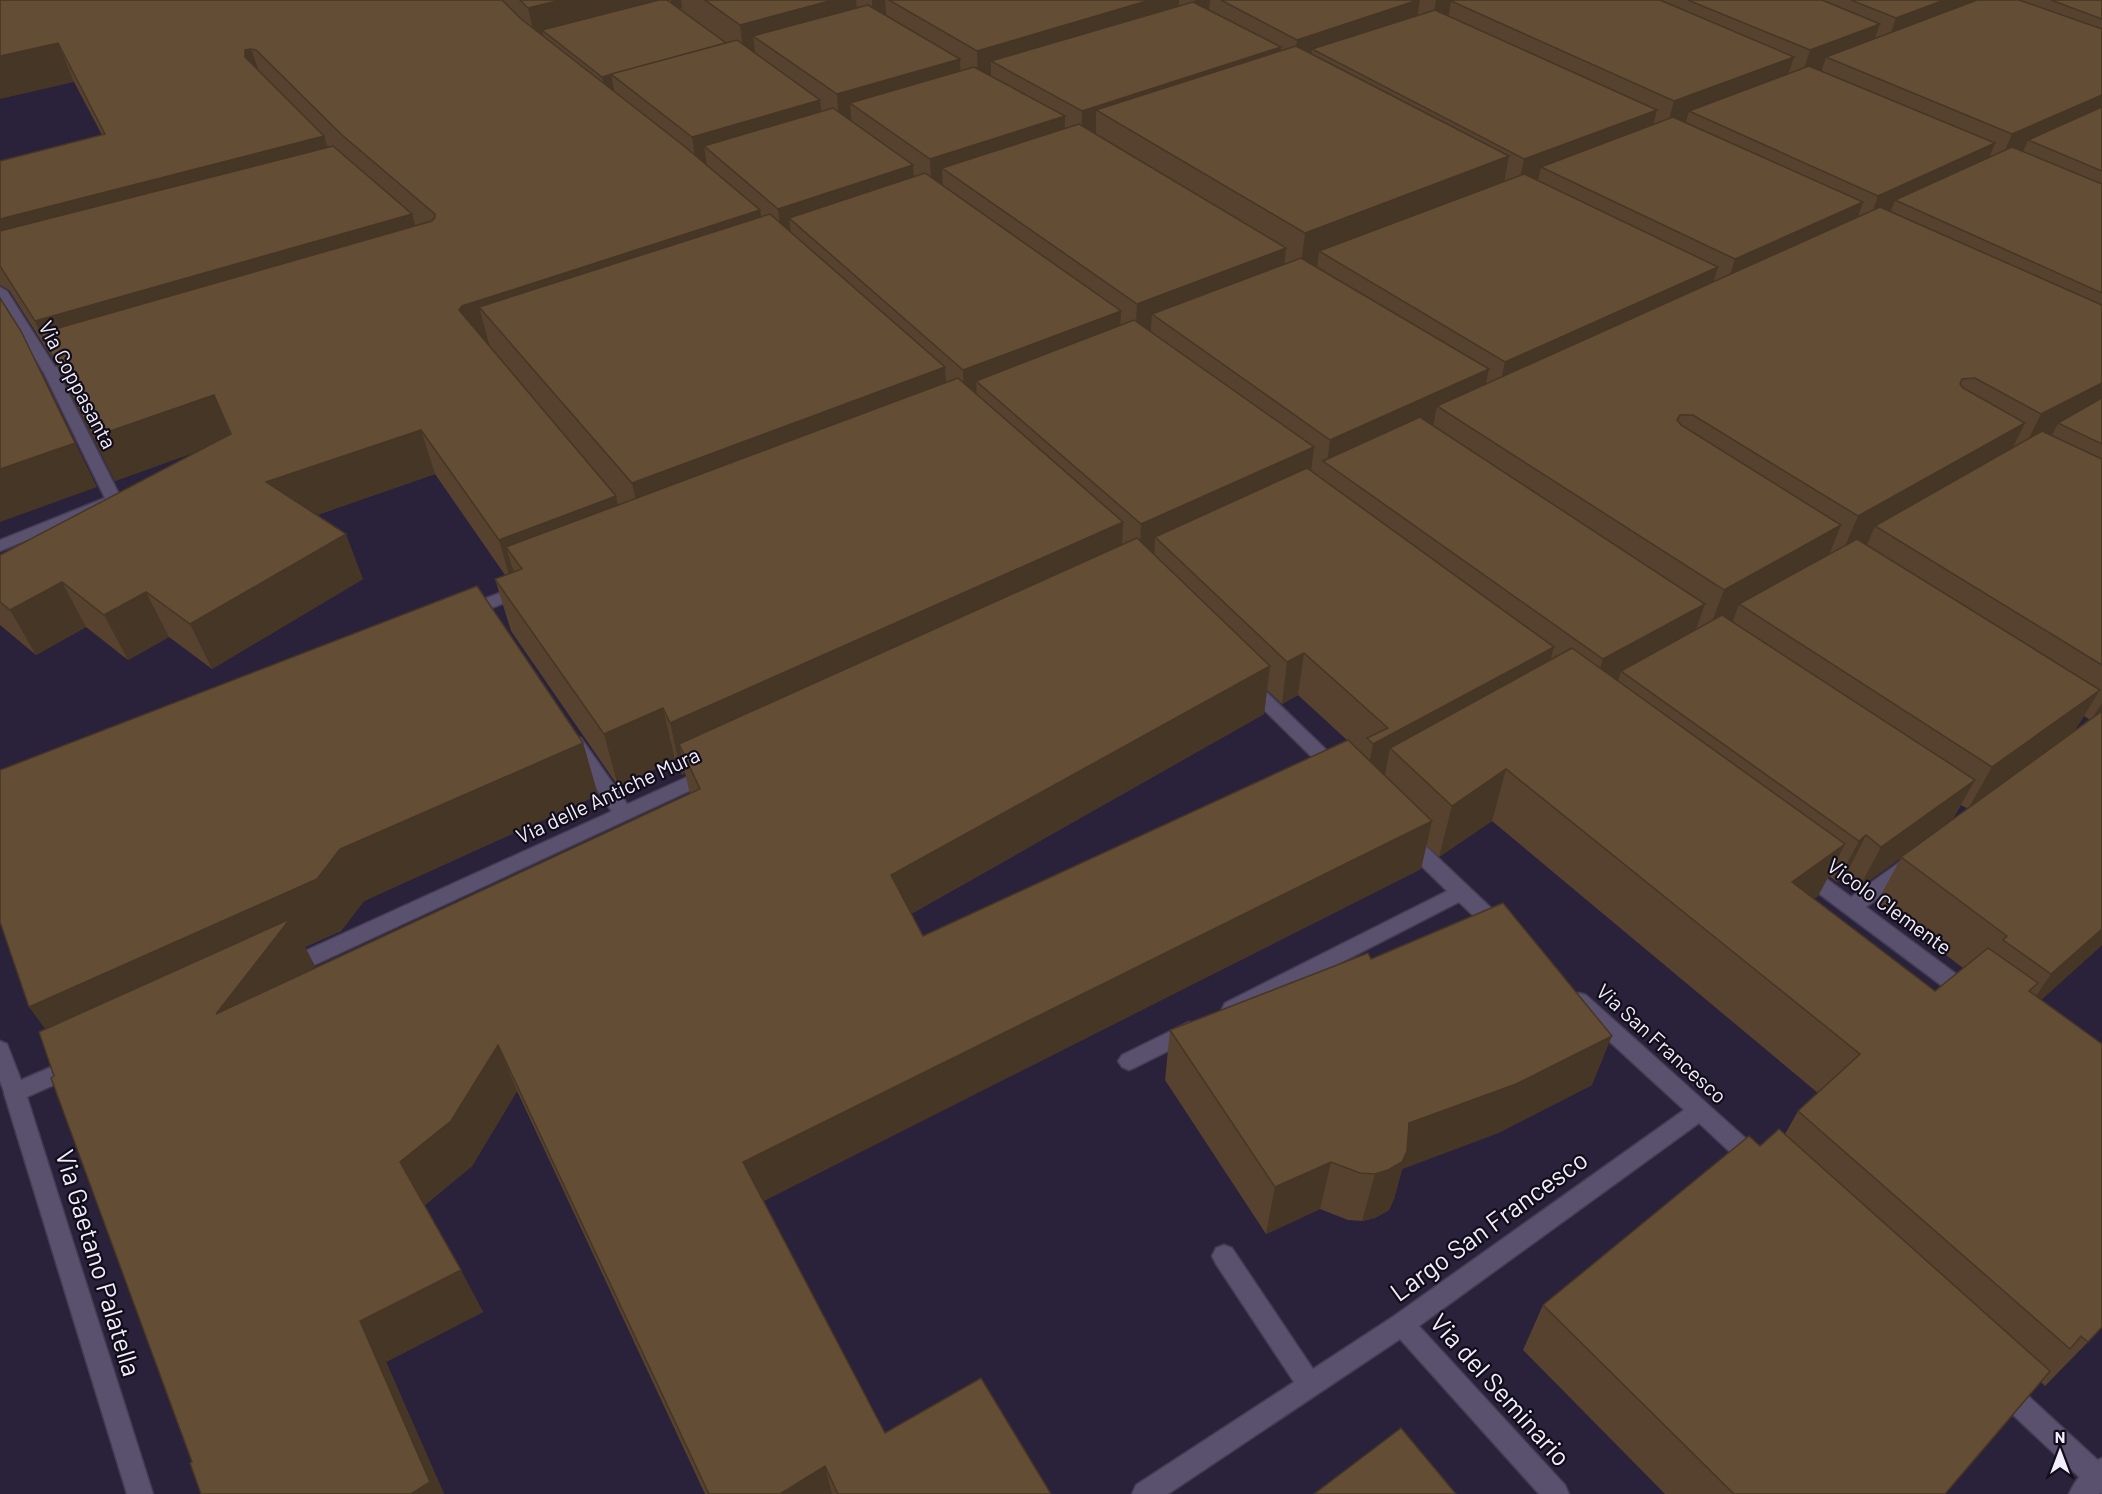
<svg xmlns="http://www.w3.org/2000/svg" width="2102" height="1494" viewBox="0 0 2102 1494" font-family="Barlow,sans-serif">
<rect width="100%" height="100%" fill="#2a213b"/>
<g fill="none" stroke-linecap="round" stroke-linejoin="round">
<defs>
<g id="minor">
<polygon points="0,287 7,291 55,367 81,360 88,364 86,367 59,375 122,500 119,503 0,551 0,540 105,498 44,373 0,302"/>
<polygon points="521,585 527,586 529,590 527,594 466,618 460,616 458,612 460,608"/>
<polygon points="1248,678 1254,680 1341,764 1344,769 1341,774 1335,776 1329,774 1242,688 1239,684 1242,680"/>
<polygon points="575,737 581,738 630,808 632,813 630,818 623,820 616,818 569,748 566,743 569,738"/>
<polygon points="1406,832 1413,834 1506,922 1509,928 1506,934 1499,936 1492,934 1459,902 1239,1015 1232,1018 1225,1015 1222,1009 1225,1003 1447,891 1399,844 1397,839 1399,834"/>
<polygon points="1907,860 1914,862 1917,867 1914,872 1866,907 1975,988 1978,994 1975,1000 1968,1002 1961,1000 1798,878 1795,873 1798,868 1805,866 1812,868 1851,897 1900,862"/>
<polygon points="1579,993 1586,995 1762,1153 1765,1160 1762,1167 1754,1170 1746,1167 1699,1123 1419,1326 1565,1485 1569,1494 1539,1494 1400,1339 1168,1494 1132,1494 1136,1485 1294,1382 1216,1264 1212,1256 1216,1248 1224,1245 1232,1248 1313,1369 1394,1316 1684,1110 1572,1007 1569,1001 1572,995"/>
<polygon points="1189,1022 1196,1025 1199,1031 1196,1037 1136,1067 1129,1070 1122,1067 1118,1061 1122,1055"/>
<polygon points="0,1041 7,1044 26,1093 23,1100 15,1102 7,1100 0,1081"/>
<polygon points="2004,1378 2013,1382 2102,1464 2102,1494 2093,1490 1995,1398 1992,1390 1995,1382"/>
</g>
<g id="secondary">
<polygon points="709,767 715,769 718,774 715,779 297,973 290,975 283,973 280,967 283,961"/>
<polygon points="77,1056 85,1059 88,1065 85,1071 27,1097 153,1494 127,1494 4,1093 7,1086"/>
<path d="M2102 1458V1490L2099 1494H2069C2075 1480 2088 1464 2102 1458Z"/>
</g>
</defs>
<use href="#minor" stroke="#443c52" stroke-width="3"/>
<use href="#secondary" stroke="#443c52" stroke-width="3"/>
<use href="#minor" fill="#59516e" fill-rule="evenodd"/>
<use href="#secondary" fill="#59516e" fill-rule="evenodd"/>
</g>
<g fill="#56422e" fill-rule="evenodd">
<path d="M0 0H655V1L658 0H2102V945L2041 1000 2088 1342 2045 1386 2041 1382 1945 1494H1665L1523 1350 1543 1305 1760 1146 1785 1134 1798 1111 1818 1093 1492 821 1439 857 1426 845 1421 869 763 1201 885 1433 1051 1494H705L517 1091 472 1166 425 1205 483 1312 386 1362 444 1494H201L192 1462 54 1076 583 743 598 795 364 901 341 931 305 947 315 966 312 969 690 794 685 773 682 775 675 760 618 786 511 631 495 579 505 575 435 474 317 515 363 579 212 669 169 637 128 660 86 627 36 655 0 625V555L201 450 115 481 56 364 9 290 0 285V161L102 135 74 82ZM1267 690 1282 704 1298 695 1348 741 923 936 911 914 1264 714ZM2084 716 2090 720 2074 731ZM1961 805 1968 809 1952 820ZM1901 858 1877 902 1963 968 1935 991 1814 899 1818 896 1829 876 1837 882 1845 877 1859 888Z"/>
<polygon points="1371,959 1592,1085 1498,1133 1402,1169 1394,1199 1389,1210 1375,1218 1362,1221 1348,1220 1320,1209 1266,1234 1165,1080 1170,1030"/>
</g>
<g fill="#463625">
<polygon points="561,0 655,0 657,15 542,30 545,44 537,46 528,8"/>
<polygon points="671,0 681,0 682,8 672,11"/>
<polygon points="833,0 856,0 859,32 753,36 756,61 745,64 740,25"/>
<polygon points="872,0 885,0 887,24 874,28"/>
<polygon points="1150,0 1179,0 1177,29 991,61 991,87 978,91 977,51"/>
<polygon points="1195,0 1210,0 1208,20 1193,25"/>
<polygon points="1418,0 1420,0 1414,38 1312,49 1309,73 1293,79 1297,40"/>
<polygon points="1436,0 1530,0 1451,1 1447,27 1431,33"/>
<polygon points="1944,0 1976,0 1882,57 1896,18"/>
<polygon points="1880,24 1866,63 1826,57 1818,82 1797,90 1810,50"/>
<polygon points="58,43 74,82 0,99 0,56"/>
<polygon points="1281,47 1277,84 1096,110 1096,144 1081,149 1082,111"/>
<polygon points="251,49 265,88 245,57 245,50"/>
<polygon points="1794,57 1781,96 1689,111 1683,134 1663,142 1674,101"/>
<polygon points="960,59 961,95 850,103 852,128 840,132 837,94"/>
<polygon points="611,74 616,100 607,103 602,77"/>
<polygon points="2102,95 2102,127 2028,140 2017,165 1995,174 2012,134"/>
<polygon points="820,100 824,137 704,146 708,172 698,175 692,137"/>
<polygon points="1657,110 1647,148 1541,167 1536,190 1516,198 1524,159"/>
<polygon points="1065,116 1064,153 942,168 943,194 932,198 930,159"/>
<polygon points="324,136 337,177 0,267 0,219"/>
<polygon points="1995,143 1980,181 1895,200 1886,224 1864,234 1878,196"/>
<polygon points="1509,156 1500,204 1319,251 1316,275 1299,282 1305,233"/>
<polygon points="913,165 915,203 789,218 792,244 783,247 778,209"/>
<polygon points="1863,202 1849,241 1723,299 1735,259"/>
<polygon points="760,210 766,252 479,307 489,344 474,349 459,310 462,306"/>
<polygon points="412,214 424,256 41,333 56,364 35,321"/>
<polygon points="1286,248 1282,288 1152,314 1150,339 1135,344 1137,304"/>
<polygon points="1718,267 1706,307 1496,402 1505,362"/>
<polygon points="1121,311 1119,351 976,381 977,406 964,410 963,370"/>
<polygon points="945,367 948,417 644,534 632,483"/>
<polygon points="1489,369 1480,410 1437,406 1432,432 1327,463 1330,440"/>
<polygon points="42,374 97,487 0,522 0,469"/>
<polygon points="2102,383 2102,415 2058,423 2048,444 2019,458 2041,414"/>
<polygon points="214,395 232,439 115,481 93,437"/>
<polygon points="2025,423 2003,467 1875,526 1867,545 1839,560 1858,516"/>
<polygon points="421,430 435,474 284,526 266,482"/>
<polygon points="1314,447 1309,488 1155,537 1154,559 1139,566 1141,524"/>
<polygon points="616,496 626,541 506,547 517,583 512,585 499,540"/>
<polygon points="1123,522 1121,574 679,744 685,773 682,775 670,723"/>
<polygon points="1841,525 1823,570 1739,604 1733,621 1707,635 1724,590"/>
<polygon points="346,534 363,579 212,669 190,624"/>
<polygon points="62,582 86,627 36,655 10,610"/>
<polygon points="146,592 169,637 128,660 104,615"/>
<polygon points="1705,604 1690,646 1621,671 1616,687 1590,701 1603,659"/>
<polygon points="1554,647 1542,689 1390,748 1385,775 1365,786 1373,744"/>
<polygon points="1304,653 1298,695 1282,704 1287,662"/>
<polygon points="1270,666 1264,714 896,922 891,875"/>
<polygon points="2100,690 2074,732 1968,809 1992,767"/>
<polygon points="2102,703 2102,717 2091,720"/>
<polygon points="663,708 675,760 618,786 604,734"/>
<polygon points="583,743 598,795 364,901 341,931 305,947 315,966 244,1060 66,1057 29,1007 340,849"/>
<polygon points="1506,769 1492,821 1439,857 1452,806"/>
<polygon points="1975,780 1951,822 1859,888 1881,847"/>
<polygon points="1432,821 1421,869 754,1206 743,1162"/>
<polygon points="1866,835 1845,877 1837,882 1859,841"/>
<polygon points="1845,844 1818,896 1767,934 1792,882"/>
<polygon points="2102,929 2102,945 2021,1018 2051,974"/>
<polygon points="1612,1036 1592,1085 1498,1133 1402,1169 1394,1199 1389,1210 1375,1218 1362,1221 1375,1174 1409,1123"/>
<polygon points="498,1045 517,1091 472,1166 424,1206 400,1162"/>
<polygon points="1331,1162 1320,1209 1266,1234 1275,1187"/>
<polygon points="461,1270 483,1312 386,1362 444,1494 411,1494 360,1321"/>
<polygon points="825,1466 832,1494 780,1494"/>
</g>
<g fill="#644d35" stroke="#463625" stroke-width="1.5">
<polygon points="0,0 502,0 520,18 684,146 760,210 462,306 459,310 616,496 499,540 421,430 266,482 346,534 190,624 146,592 104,615 62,582 10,610 0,602 0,555 231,434 214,395 93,437 41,333 432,221 435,217 435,214 342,135 256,50 251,49 245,50 245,57 324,136 0,219 0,161 105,134 58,43 0,56"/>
<polygon points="520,0 561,0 528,8"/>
<polygon points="659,0 667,0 726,43 602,77 542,30"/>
<polygon points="705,0 833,0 740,25"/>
<polygon points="889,0 1150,0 977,51"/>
<polygon points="1221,0 1418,0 1297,40"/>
<polygon points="1455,0 1660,0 1794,57 1674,101 1451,1"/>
<polygon points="1688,0 1822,0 1880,24 1810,50"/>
<polygon points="1851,0 1944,0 1896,18"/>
<polygon points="1977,0 2019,0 2102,29 2102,95 2012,134 1826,57"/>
<polygon points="2051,0 2102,0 2102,19"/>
<polygon points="1193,2 1281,47 1082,111 991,61"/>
<polygon points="868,5 960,59 837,94 753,36"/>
<polygon points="1435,10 1657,110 1524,159 1312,49"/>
<polygon points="737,40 820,100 692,137 611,74"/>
<polygon points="1296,46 1509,156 1305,233 1096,110"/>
<polygon points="1809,66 1995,143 1878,196 1689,111"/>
<polygon points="974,67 1065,116 930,159 850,103"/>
<polygon points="2102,107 2102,171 2028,140"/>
<polygon points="833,108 913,165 778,209 704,146"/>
<polygon points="1673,117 1863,202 1735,259 1541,167"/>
<polygon points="1079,124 1286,248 1137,304 942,168"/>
<polygon points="333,146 412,214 35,321 0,266 0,231"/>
<polygon points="2012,147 2102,184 2102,293 1895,200"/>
<polygon points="925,173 1121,311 963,370 789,218"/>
<polygon points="1524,174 1718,267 1505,362 1319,251"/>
<polygon points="1880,207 2102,305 2102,383 2041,414 1975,378 1962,379 1960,384 1963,388 2025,423 1858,516 1693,415 1680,415 1677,420 1681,425 1841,525 1724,590 1437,406"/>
<polygon points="770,214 945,367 632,483 479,307"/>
<polygon points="1301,258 1489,369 1330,440 1152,314"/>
<polygon points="0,298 21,331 75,443 0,469"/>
<polygon points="1134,320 1314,447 1141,524 976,381"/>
<polygon points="958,378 1123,522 670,723 663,708 604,734 495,579 522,569 506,547"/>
<polygon points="2102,398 2102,444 2058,423"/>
<polygon points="1420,417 1705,604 1603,659 1323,461"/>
<polygon points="2042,431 2102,459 2102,665 1875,526"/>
<polygon points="1307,468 1554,647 1373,744 1367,738 1388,728 1304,653 1287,662 1155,537"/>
<polygon points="1137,538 1270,666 891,875 923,936 1348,740 1432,821 743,1162 885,1433 981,1378 1051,1494 838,1494 825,1466 780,1494 709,1494 498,1045 451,1121 400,1162 461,1270 360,1321 430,1482 411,1494 201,1494 190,1463 192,1462 51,1078 54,1076 39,1032 290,919 216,1014 700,789 679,744"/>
<polygon points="1857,539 2100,690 1992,767 1739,604"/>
<polygon points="477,586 583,743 340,849 317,879 29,1007 0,922 0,770"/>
<polygon points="1722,615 1975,780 1881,847 1866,835 1859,841 1621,671"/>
<polygon points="1572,648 1845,844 1792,882 1935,991 1988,948 2038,983 2029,991 2102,1044 2102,1327 2088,1342 2081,1336 2070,1349 1798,1111 1860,1054 1506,769 1452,806 1390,748"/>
<polygon points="2102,711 2102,929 2051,974 2003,940 2007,936 1901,857"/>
<polygon points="1503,903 1612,1036 1516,1084 1409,1123 1407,1151 1402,1162 1388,1170 1375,1174 1360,1173 1331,1162 1275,1187 1170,1030 1368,953 1371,959"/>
<polygon points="1779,1129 2050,1371 1945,1494 1734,1494 1543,1305 1749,1136 1760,1146"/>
<polygon points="1401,1428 1456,1494 1314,1494"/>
</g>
<g text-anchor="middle" stroke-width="4.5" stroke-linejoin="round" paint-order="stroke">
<g font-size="21" fill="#f2eefd" stroke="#110d19">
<text transform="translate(77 385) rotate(62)" y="7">Via Coppasanta</text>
<text transform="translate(608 796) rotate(-25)" y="7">Via delle Antiche Mura</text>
<text transform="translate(1889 907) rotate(36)" y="7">Vicolo Clemente</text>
<text transform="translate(1661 1044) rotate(42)" y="7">Via San Francesco</text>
</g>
<g font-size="26" fill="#f2eefd" stroke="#110d19">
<text transform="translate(1489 1226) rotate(-36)" y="9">Largo San Francesco</text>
<text transform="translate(98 1263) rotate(73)" y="9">Via Gaetano Palatella</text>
<text transform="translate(1500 1390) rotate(48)" y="9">Via del Seminario</text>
</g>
</g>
<g transform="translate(2060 1452)" stroke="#110d19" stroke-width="4.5" paint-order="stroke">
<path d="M0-4.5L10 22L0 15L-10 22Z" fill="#f2eefd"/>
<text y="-9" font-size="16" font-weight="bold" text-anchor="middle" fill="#f2eefd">N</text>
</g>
</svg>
